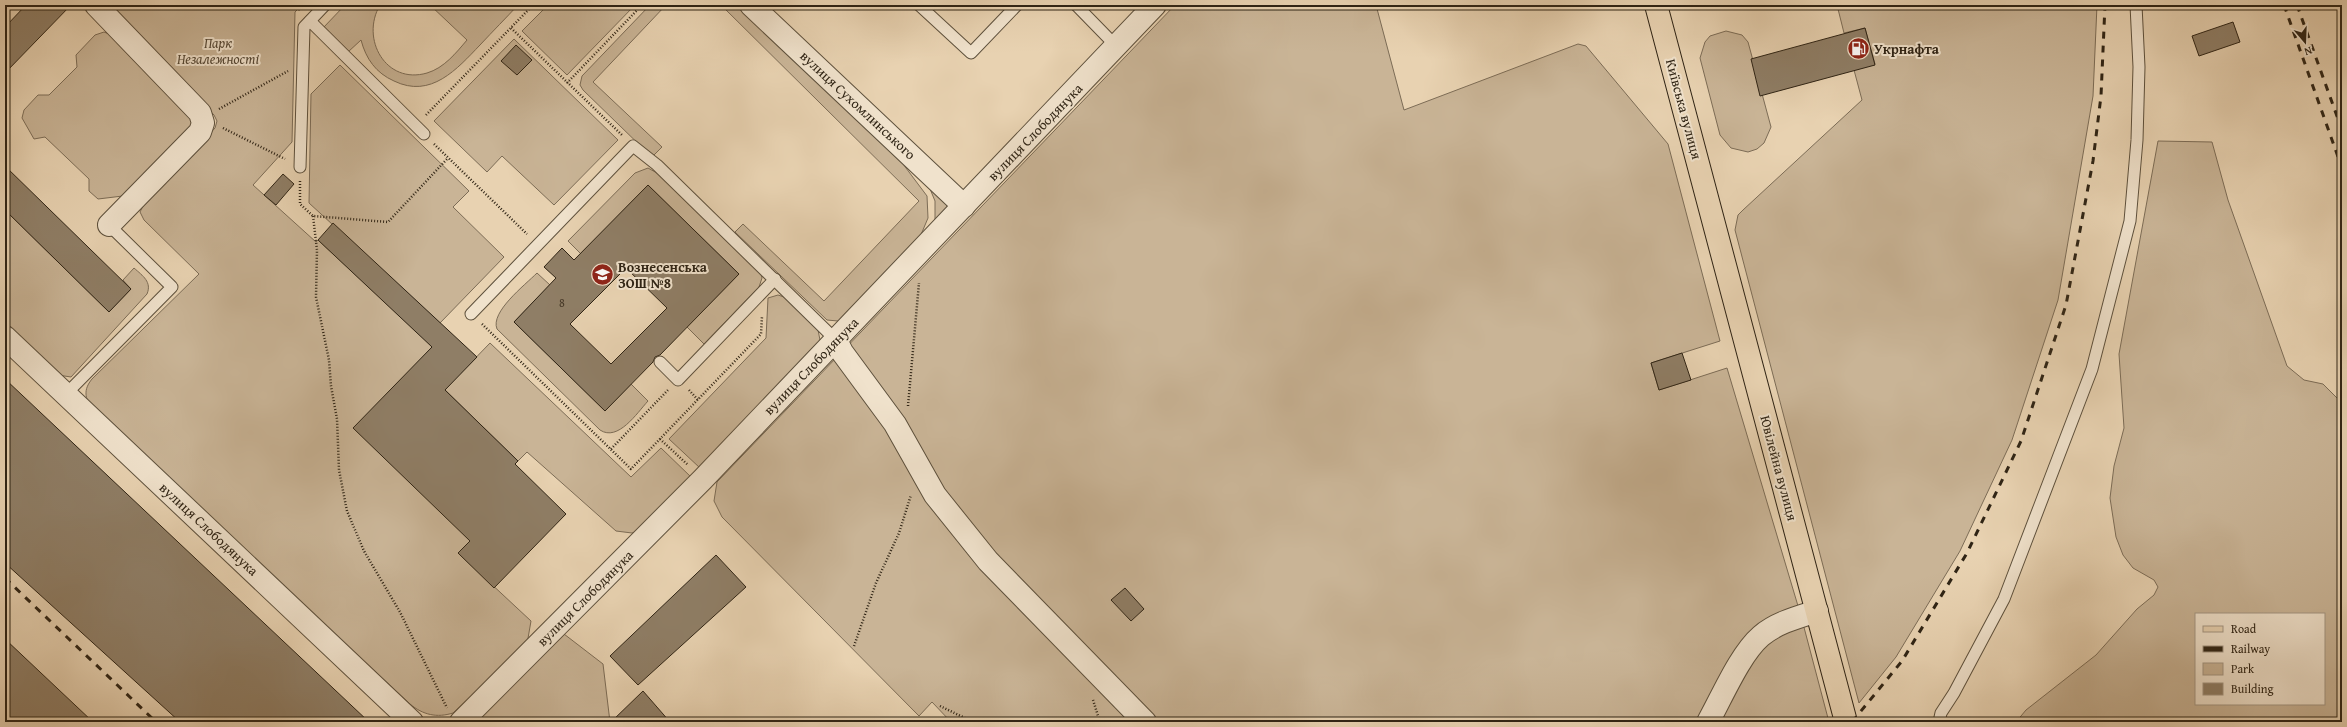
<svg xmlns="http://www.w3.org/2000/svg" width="2347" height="727" viewBox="0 0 2347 727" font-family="'Gentium Book Plus',serif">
<rect width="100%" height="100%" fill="#e8d2b1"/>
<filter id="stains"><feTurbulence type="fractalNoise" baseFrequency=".005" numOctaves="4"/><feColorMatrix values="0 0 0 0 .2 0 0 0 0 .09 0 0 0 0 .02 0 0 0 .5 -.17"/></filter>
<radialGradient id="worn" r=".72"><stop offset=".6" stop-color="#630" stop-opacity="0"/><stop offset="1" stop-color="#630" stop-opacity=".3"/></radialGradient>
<g fill="#c9b496" stroke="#7c6c56" fill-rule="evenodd">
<path d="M108 5H302L295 12 292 142 253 185 316 242 318 240 461 373 490 343 631 477 661 448 691 477 640 530 632 533 616 531 527 452 518 461 440 385 470 541 458 553 531 621 527 644 453 713C437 718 423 715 410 704L92 409C85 398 83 390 92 379L199 274 144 220 140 212 143 206 215 128 217 121 214 115Z"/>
<path d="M345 5H380C360 39 386 85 427 73 444 68 456 53 467 40L430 5H518C506 18 493 31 480 45 457 69 431 99 394 81 376 73 366 59 361 40L348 52 323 28Z"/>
<polygon points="548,5 635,5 567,75 522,31"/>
<polygon points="650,5 666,5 593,82 662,147 652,157 583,90 580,85 582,76"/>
<polygon points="721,5 736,5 903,164 927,196 928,218 920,237 838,321 827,320 735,232 743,224 824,301 919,201"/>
<polygon points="1175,5 1376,5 1404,110 1578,44 1586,46 1668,144 1720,341 1651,363 1659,390 1727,368 1801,616 1829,722 951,722 932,702 919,716 722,517 714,501 717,482"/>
<polygon points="1837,5 2097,5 2093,96 2058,300 2012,440 1960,551 1896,657 1859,703 1735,230 1738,215 1743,210 1862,100 1854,70 1875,64 1865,28 1844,33"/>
<polygon points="1726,31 1742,35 1748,42 1771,127 1764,143 1757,149 1748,152 1731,148 1720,135 1700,58 1705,42 1710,36"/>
<polygon points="104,32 109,34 192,119 191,128 131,195 98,199 89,191 89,179 45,137 34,139 22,118 24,110 38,95 49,95 77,67 76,55 95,35"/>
<polygon points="514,39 618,140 554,205 502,156 487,172 434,121"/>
<polygon points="340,65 469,191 453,207 504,257 440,323 309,203 311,94"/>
<path d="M2158 141 2212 142 2228 200 2287 366 2304 380 2323 384 2340 401 2342 407V722H2016L2026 710 2096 655 2137 609 2154 595 2158 587 2154 580 2133 568 2123 555 2116 537 2110 498 2114 466 2124 428 2119 354ZM2196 614H2324V704H2196Z"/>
<polygon points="648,168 657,173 761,274 762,278 759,287 704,344 687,327 739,274 648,185 581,254 568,241 635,173"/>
<polygon points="928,184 947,204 947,208 935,221 935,201"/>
<path d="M5 210 109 312 131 289 123 280 134 268C143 276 152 282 147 294L71 377 58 375 5 325Z"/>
<path d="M537 273 550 285 514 322 605 411 631 384 648 401C637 413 618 442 600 430L497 329C490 312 525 285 537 273Z"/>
<polygon points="778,295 784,297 818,330 820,340 700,468 669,439 766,338 768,298"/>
<polygon points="564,634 603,664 610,722 475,722"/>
</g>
<g fill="#8f7e66" stroke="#2f2415" fill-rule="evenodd">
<polygon points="26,5 71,5 5,73 5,27"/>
<polygon points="2233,22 2240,42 2199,56 2192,36"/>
<polygon points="1865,28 1875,65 1760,96 1751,59"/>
<polygon points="516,45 532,60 517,75 501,61"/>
<polygon points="5,166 131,289 109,312 5,210"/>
<polygon points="283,174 294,184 276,205 264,195"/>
<path d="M648 185 739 274 660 355 655 357 653 362 605 411 514 322 556 278 544 267 562 248 574 260ZM626 268 667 308 611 364 570 324Z"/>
<polygon points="333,223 477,357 445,390 518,461 515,464 566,514 494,588 458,553 470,541 353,428 432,347 318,240"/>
<polygon points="1682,353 1691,380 1659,390 1651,363"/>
<polygon points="5,379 369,722 180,722 5,563"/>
<polygon points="716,555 746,587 638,685 610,656"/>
<polygon points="1125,588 1144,609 1131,621 1111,600"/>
<polygon points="5,639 93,722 5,722"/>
<polygon points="643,691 670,722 611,722"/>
</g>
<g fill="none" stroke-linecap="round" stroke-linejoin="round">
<defs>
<g id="service">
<polyline points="919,5 971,53 1017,5"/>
<polyline points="1076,5 1117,47"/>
<polyline points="310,21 424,134"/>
<polyline points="300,167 304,27 325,5"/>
<polyline points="471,314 633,146 657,165 836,340"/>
<polyline points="660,362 678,380 775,279"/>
<polyline points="66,394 172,287 109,225"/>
<polyline points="1939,722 1941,713 1954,693 2004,599 2092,369 2130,221 2137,140 2139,67 2136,5"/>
</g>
<g id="minor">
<polyline points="96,5 200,113 203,123 200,132 109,225"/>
<polyline points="751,5 964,206"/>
<polyline points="5,337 412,722"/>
<polyline points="836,340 842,352 895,424 935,495 988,561 1145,722"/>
<polyline points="461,722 703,479 1155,5"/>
<path d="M1708 722C1722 697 1740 654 1761 636 1776 623 1798 617 1817 611"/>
</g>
<polyline id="primary" points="1656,5 1846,722"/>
</defs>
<use href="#service" stroke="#5d503c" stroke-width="13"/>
<use href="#minor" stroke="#5d503c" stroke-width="24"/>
<use href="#primary" stroke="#2f2415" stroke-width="24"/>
<g stroke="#2f2415" stroke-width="2.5" stroke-dasharray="1 2" stroke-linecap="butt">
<polyline points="295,5 300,10"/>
<polyline points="224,7 231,5"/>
<polyline points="511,28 623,136"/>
<polyline points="567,83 642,5"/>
<polyline points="219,109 288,71"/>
<polyline points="426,115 533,5"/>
<polyline points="223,128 285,159"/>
<polyline points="434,144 527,234"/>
<polyline points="300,181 300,204 313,216 388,222 448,158"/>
<polyline points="313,216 317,250 316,297 329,360 331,386 337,419 339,470 347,511 364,551 400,612 447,708"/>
<polyline points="482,324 631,469 761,334 762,316"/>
<polyline points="689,390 698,400"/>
<polyline points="908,406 919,283"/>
<polyline points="660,439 688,465"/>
<polyline points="611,449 668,390"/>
<polyline points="854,646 876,583 899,533 911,495"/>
<polyline points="1093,700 1100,722"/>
<polyline points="940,706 973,722"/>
</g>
<use href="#service" stroke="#f0e2cc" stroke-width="11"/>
<use href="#minor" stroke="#f0e2cc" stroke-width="22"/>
<use href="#primary" stroke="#e8d2b1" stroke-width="22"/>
<g stroke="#2f2415" stroke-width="3" stroke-dasharray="7 7" stroke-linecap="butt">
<polyline points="2284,5 2342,168"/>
<polyline points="2297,5 2342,130"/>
<polyline points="5,578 156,722"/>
<polyline points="1852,722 1902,661 1967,553 2021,441 2066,305 2093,161 2101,96 2105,5"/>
</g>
</g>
<defs>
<symbol id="fuel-disc" viewBox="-11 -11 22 22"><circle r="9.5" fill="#8f2418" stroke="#f0e2cc"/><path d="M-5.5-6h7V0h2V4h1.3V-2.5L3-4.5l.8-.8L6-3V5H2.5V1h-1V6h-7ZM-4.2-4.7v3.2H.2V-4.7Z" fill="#fff"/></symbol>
<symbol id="school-disc" viewBox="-11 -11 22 22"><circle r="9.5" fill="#8f2418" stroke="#f0e2cc"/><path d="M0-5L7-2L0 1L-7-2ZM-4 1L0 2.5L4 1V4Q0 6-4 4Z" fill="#fff"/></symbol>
</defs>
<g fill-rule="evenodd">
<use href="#fuel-disc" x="1846" y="36" width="25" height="25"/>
<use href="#school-disc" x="590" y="262" width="25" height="25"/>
</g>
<g text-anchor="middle" stroke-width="4" stroke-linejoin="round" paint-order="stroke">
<g font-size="12" fill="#473a29">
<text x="562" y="307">8</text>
</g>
<g font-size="14" font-style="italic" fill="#564835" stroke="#f0e2cc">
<text x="218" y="48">Парк<tspan x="218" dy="16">Незалежності</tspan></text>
</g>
<g font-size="14" font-weight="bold" fill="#2f2415" stroke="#f0e2cc" text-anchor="start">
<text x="1874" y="54">Укрнафта</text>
<text x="618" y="272">Вознесенська<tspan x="618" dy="16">ЗОШ №8</tspan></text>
</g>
<g font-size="14" fill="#2f2415" stroke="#f0e2cc">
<text transform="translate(858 105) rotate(43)" y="5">вулиця Сухомлинського</text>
<text transform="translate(1684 109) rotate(75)" y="5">Київська вулиця</text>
<text transform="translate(1035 132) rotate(-46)" y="5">вулиця Слободянука</text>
<text transform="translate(811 366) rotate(-46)" y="5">вулиця Слободянука</text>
<text transform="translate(1779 468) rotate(75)" y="5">Ювілейна вулиця</text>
<text transform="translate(209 529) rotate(43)" y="5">вулиця Слободянука</text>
<text transform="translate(585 598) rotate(-45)" y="5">вулиця Слободянука</text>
</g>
</g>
<rect width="2347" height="727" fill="none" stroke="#e8d2b1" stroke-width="20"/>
<rect x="6" y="6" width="2335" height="715" fill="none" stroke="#2f2415" stroke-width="2"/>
<rect x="10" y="10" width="2327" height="707" fill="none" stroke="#2f2415"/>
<rect x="2195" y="613" width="130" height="92" fill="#f0e2cc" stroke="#a39683"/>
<rect x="2203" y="626" width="20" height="6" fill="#e8d2b1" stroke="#a39683"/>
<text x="2231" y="633" font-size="12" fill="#2f2415">Road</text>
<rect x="2203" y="646" width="20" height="6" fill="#2f2415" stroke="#a39683"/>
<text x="2231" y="653" font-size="12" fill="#2f2415">Railway</text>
<rect x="2203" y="663" width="20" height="12" fill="#c9b496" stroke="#a39683"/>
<text x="2231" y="673" font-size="12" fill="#2f2415">Park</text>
<rect x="2203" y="683" width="20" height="12" fill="#8f7e66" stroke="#a39683"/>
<text x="2231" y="693" font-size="12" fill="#2f2415">Building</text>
<g transform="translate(2305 42) rotate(161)" stroke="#f0e2cc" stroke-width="3" paint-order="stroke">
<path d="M0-3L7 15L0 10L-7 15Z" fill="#2f2415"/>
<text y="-6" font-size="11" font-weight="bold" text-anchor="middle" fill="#2f2415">N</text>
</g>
<rect width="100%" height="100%" filter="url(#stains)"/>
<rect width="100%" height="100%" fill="url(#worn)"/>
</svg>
